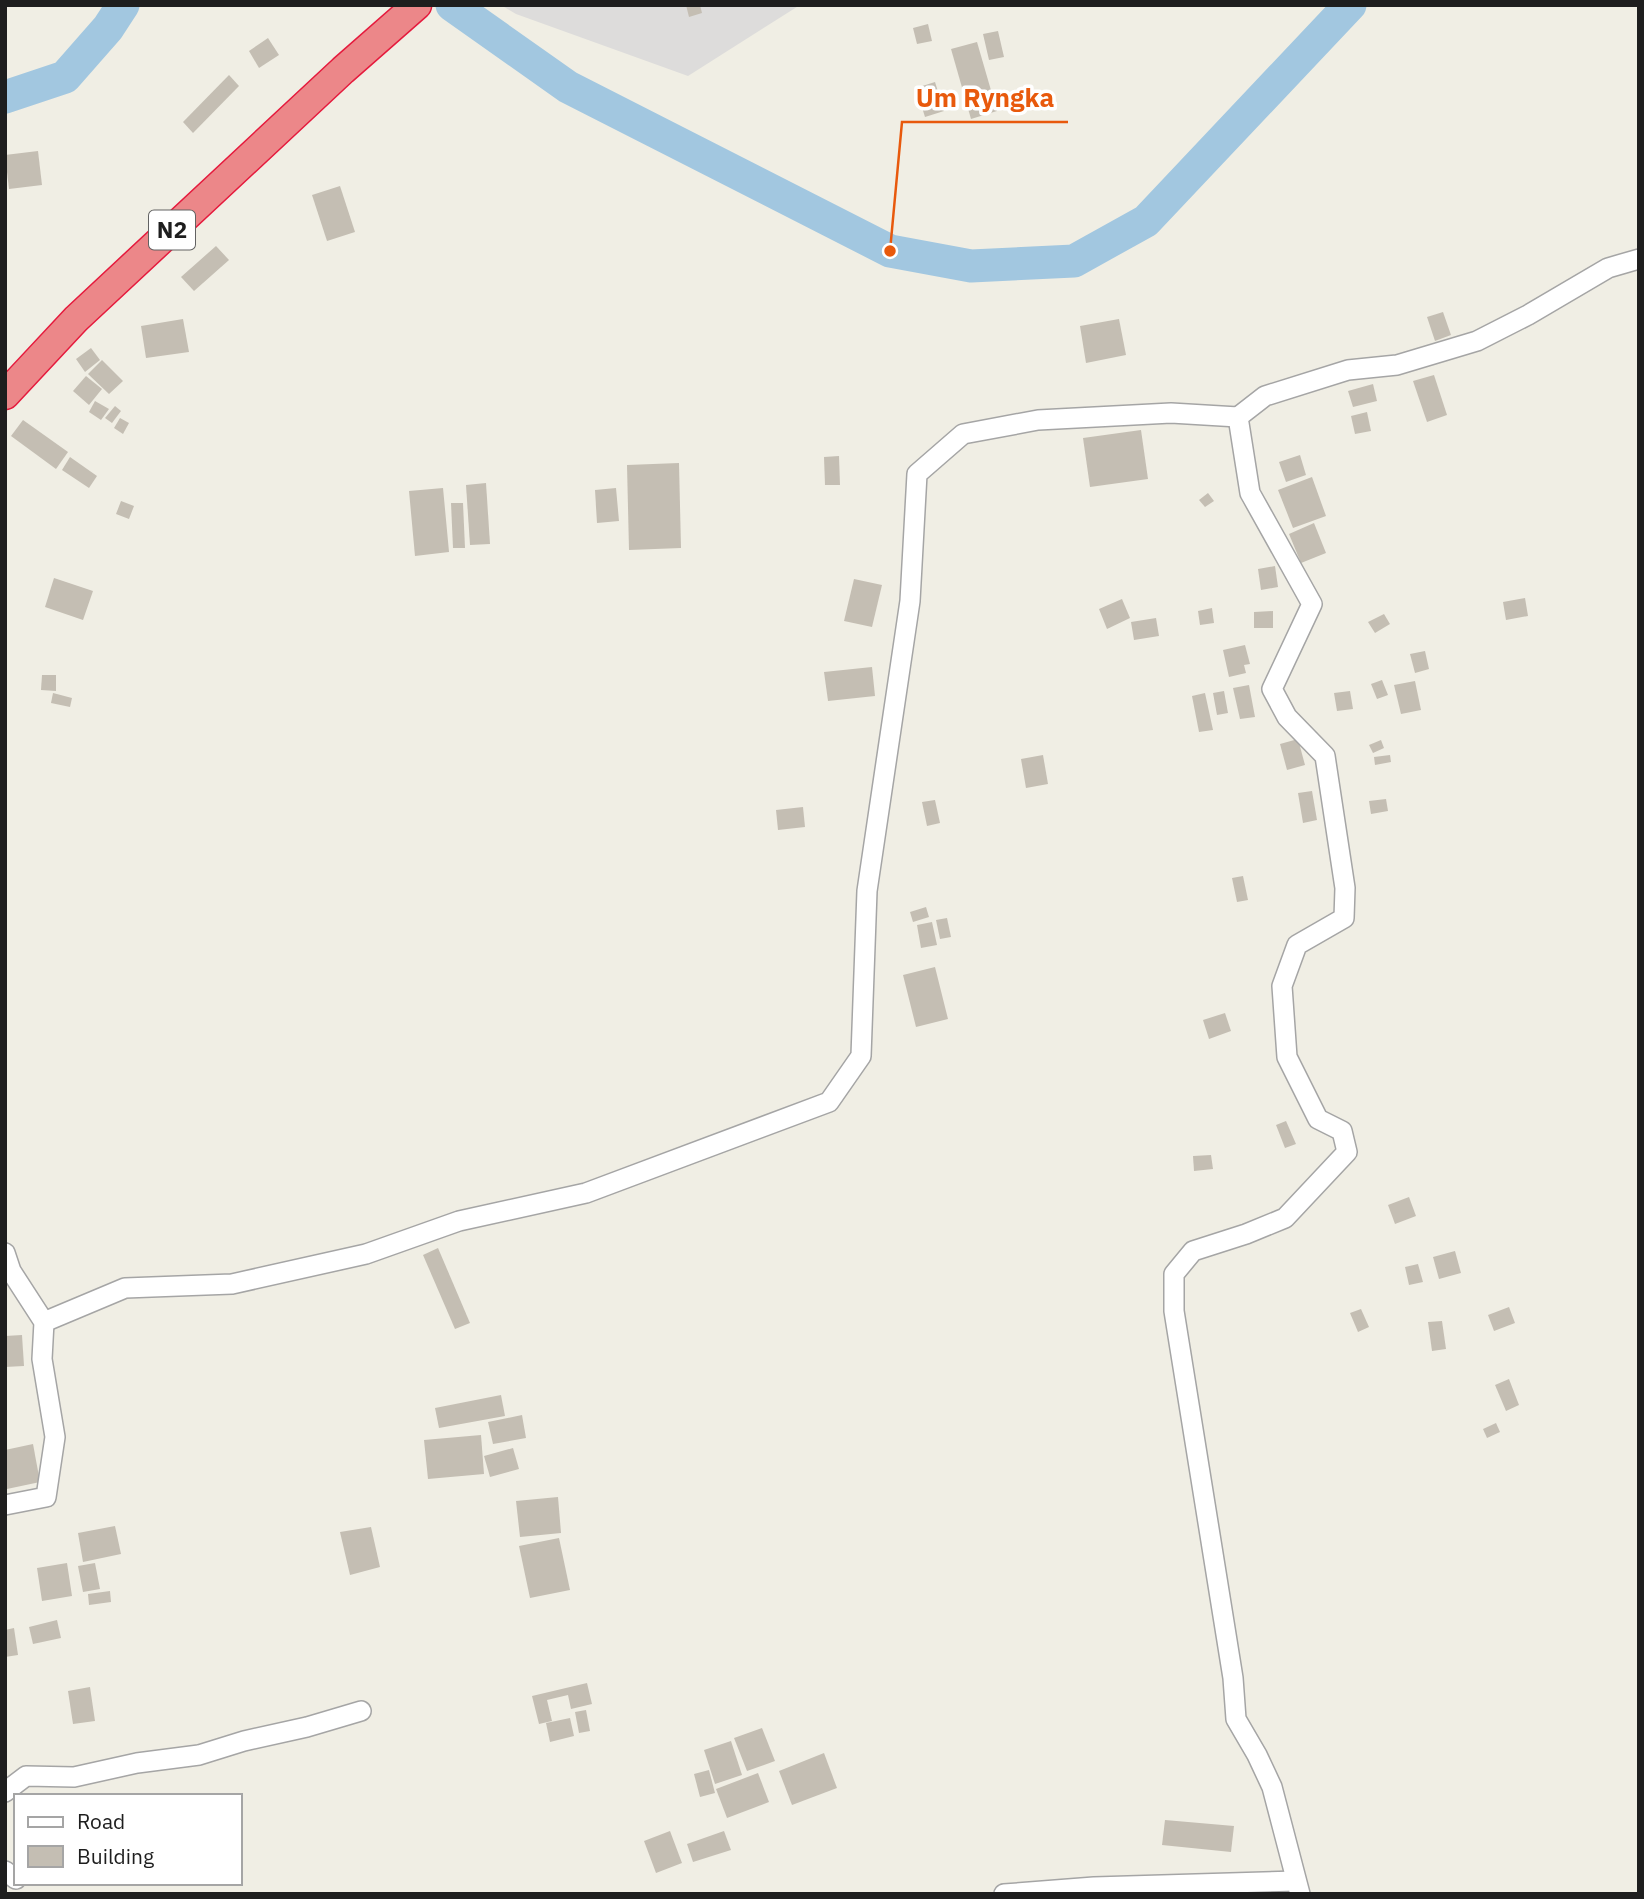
<svg xmlns="http://www.w3.org/2000/svg" width="1644" height="1899" viewBox="0 0 1644 1899" font-family="'IBM Plex Sans',sans-serif">
<rect width="100%" height="100%" fill="#f0eee4"/>
<polygon fill="#dddcdb" points="501,5 800,5 688,76 516,14"/>
<g fill="none" stroke-linecap="round" stroke-linejoin="round">
<g stroke="#a2c7e0" stroke-width="33">
<polyline points="452,5 568,87 890,251 971,266 1074,261 1146,221 1350,5"/>
<polyline points="5,97 65,77 108,28 123,5"/>
</g>
</g>
<g fill="#c4beb3">
<polygon points="686,5 700,5 702,13 689,17"/>
<polygon points="928,24 932,41 917,44 913,28"/>
<polygon points="998,31 1004,57 989,60 983,34"/>
<polygon points="268,38 279,55 259,68 249,51"/>
<polygon points="977,42 997,111 971,119 951,49"/>
<polygon points="229,75 239,86 193,133 183,122"/>
<polygon points="935,82 944,111 925,117 916,88"/>
<polygon points="38,151 42,185 9,189 5,155"/>
<polygon points="340,186 355,232 327,241 312,195"/>
<polygon points="216,246 229,260 194,291 181,277"/>
<polygon points="1443,312 1451,335 1435,341 1427,317"/>
<polygon points="183,319 189,352 146,358 141,326"/>
<polygon points="1119,319 1126,355 1086,363 1080,326"/>
<polygon points="91,348 100,360 85,372 76,359"/>
<polygon points="102,360 123,381 109,394 88,374"/>
<polygon points="1434,375 1447,415 1427,422 1413,381"/>
<polygon points="86,376 102,389 89,405 73,391"/>
<polygon points="1373,384 1377,401 1353,407 1348,391"/>
<polygon points="95,401 109,409 101,420 89,412"/>
<polygon points="115,406 121,411 112,423 105,418"/>
<polygon points="1367,412 1371,431 1355,434 1351,416"/>
<polygon points="120,418 129,423 123,434 114,428"/>
<polygon points="23,420 68,452 56,469 11,436"/>
<polygon points="1141,430 1148,479 1090,487 1083,438"/>
<polygon points="1300,455 1306,475 1286,482 1279,462"/>
<polygon points="839,456 840,485 825,485 824,457"/>
<polygon points="70,457 97,476 89,488 62,470"/>
<polygon points="679,463 681,548 629,550 627,465"/>
<polygon points="1312,477 1326,516 1293,528 1278,490"/>
<polygon points="486,483 490,544 470,545 466,485"/>
<polygon points="443,488 449,552 415,556 409,491"/>
<polygon points="616,488 619,521 597,523 595,490"/>
<polygon points="1208,493 1214,501 1205,507 1199,500"/>
<polygon points="121,501 134,506 129,519 116,514"/>
<polygon points="451,503 463,503 465,548 453,548"/>
<polygon points="1314,523 1326,553 1301,563 1289,534"/>
<polygon points="1275,566 1278,587 1261,590 1258,569"/>
<polygon points="54,578 93,591 83,620 45,607"/>
<polygon points="854,579 882,585 872,627 844,621"/>
<polygon points="1525,598 1528,616 1506,620 1503,602"/>
<polygon points="1122,599 1130,618 1107,629 1099,609"/>
<polygon points="1212,608 1214,623 1200,625 1198,611"/>
<polygon points="1273,611 1273,628 1254,628 1254,612"/>
<polygon points="1384,614 1390,624 1375,633 1368,622"/>
<polygon points="1156,618 1159,636 1134,640 1131,622"/>
<polygon points="1245,645 1250,664 1244,665 1246,673 1229,677 1223,650"/>
<polygon points="1425,651 1429,669 1415,673 1410,654"/>
<polygon points="872,667 875,696 828,701 824,672"/>
<polygon points="42,675 56,675 56,691 41,690"/>
<polygon points="1382,680 1388,695 1377,699 1371,684"/>
<polygon points="1415,681 1421,710 1401,714 1394,685"/>
<polygon points="1249,685 1255,717 1240,719 1233,688"/>
<polygon points="1224,691 1228,713 1217,715 1213,693"/>
<polygon points="1350,691 1353,709 1337,711 1334,693"/>
<polygon points="53,693 72,698 70,707 51,703"/>
<polygon points="1205,693 1213,730 1199,732 1192,696"/>
<polygon points="1298,739 1305,765 1287,770 1280,744"/>
<polygon points="1381,740 1384,748 1373,753 1369,745"/>
<polygon points="1043,755 1048,784 1026,788 1021,759"/>
<polygon points="1390,755 1391,762 1375,765 1374,757"/>
<polygon points="1312,791 1317,820 1303,823 1298,793"/>
<polygon points="1386,799 1388,811 1371,814 1369,801"/>
<polygon points="935,800 940,823 927,826 922,802"/>
<polygon points="803,807 805,827 778,830 776,810"/>
<polygon points="1243,876 1248,900 1237,902 1232,878"/>
<polygon points="926,907 929,917 913,922 910,912"/>
<polygon points="947,918 951,937 940,939 936,920"/>
<polygon points="932,922 937,945 921,948 917,925"/>
<polygon points="935,967 948,1019 916,1027 903,975"/>
<polygon points="1225,1013 1231,1031 1209,1039 1203,1020"/>
<polygon points="1286,1121 1296,1144 1285,1148 1276,1125"/>
<polygon points="1211,1155 1213,1169 1194,1171 1193,1156"/>
<polygon points="1409,1197 1416,1216 1395,1224 1388,1205"/>
<polygon points="438,1248 470,1323 455,1329 423,1255"/>
<polygon points="1455,1251 1461,1273 1439,1279 1433,1257"/>
<polygon points="1418,1264 1423,1282 1409,1285 1405,1267"/>
<polygon points="1509,1307 1515,1323 1494,1331 1488,1315"/>
<polygon points="1361,1309 1369,1327 1358,1332 1350,1313"/>
<polygon points="1442,1321 1446,1349 1432,1351 1428,1322"/>
<polygon points="22,1335 24,1366 5,1367 5,1336"/>
<polygon points="1509,1379 1519,1405 1506,1411 1495,1385"/>
<polygon points="501,1395 505,1416 439,1428 435,1408"/>
<polygon points="522,1415 526,1438 493,1444 488,1422"/>
<polygon points="1496,1423 1500,1432 1487,1438 1483,1429"/>
<polygon points="481,1435 484,1474 428,1479 424,1440"/>
<polygon points="33,1444 40,1482 7,1489 5,1450"/>
<polygon points="513,1448 519,1469 490,1477 484,1456"/>
<polygon points="558,1497 561,1533 520,1537 516,1501"/>
<polygon points="115,1526 121,1554 83,1562 78,1533"/>
<polygon points="371,1527 380,1567 350,1575 340,1532"/>
<polygon points="559,1538 570,1590 530,1598 519,1546"/>
<polygon points="67,1563 72,1596 42,1601 37,1568"/>
<polygon points="95,1563 100,1589 83,1592 78,1566"/>
<polygon points="110,1591 111,1602 89,1605 88,1594"/>
<polygon points="57,1620 61,1638 33,1644 29,1627"/>
<polygon points="14,1628 18,1655 5,1657 5,1630"/>
<polygon points="587,1683 592,1704 571,1709 568,1695 547,1700 552,1721 539,1724 532,1696"/>
<polygon points="90,1687 95,1721 73,1724 68,1691"/>
<polygon points="586,1710 590,1731 579,1733 575,1712"/>
<polygon points="570,1718 574,1736 550,1742 546,1723"/>
<polygon points="762,1728 775,1761 747,1771 734,1738"/>
<polygon points="731,1741 742,1775 715,1784 704,1750"/>
<polygon points="824,1753 837,1788 792,1805 779,1771"/>
<polygon points="709,1770 715,1793 700,1797 694,1774"/>
<polygon points="758,1773 769,1802 727,1818 716,1789"/>
<polygon points="1165,1820 1234,1826 1231,1852 1162,1845"/>
<polygon points="670,1831 682,1863 656,1873 644,1841"/>
<polygon points="724,1831 731,1850 693,1862 687,1844"/>
</g>
<g fill="none" stroke-linecap="round" stroke-linejoin="round">
<defs>
<g id="minor">
<polyline points="5,1253 11,1271 44,1322 42,1359 55,1437 46,1497 5,1505"/>
<polyline points="44,1322 125,1288 232,1284 366,1254 459,1221 586,1193 829,1102 861,1056 867,891 910,601 917,474 963,434 1038,420 1171,413 1238,417"/>
<polyline points="5,1792 26,1776 74,1777 137,1763 199,1755 244,1741 307,1727 361,1711"/>
<polyline points="5,1871 16,1879"/>
<polyline points="1004,1894 1094,1887 1296,1881"/>
<polyline points="1300,1894 1272,1787 1257,1755 1236,1719 1233,1678 1174,1311 1174,1274 1193,1251 1246,1234 1285,1218 1347,1152 1342,1131 1318,1119 1287,1057 1282,986 1297,945 1344,918 1345,888 1325,756 1287,717 1272,689 1312,604 1250,493 1238,417 1265,396 1348,370 1397,365 1477,341 1528,315 1608,268 1639,259"/>
</g>
<polyline id="highway" points="5,395 76,319 343,70 417,5"/>
</defs>
<use href="#minor" stroke="#a5a5a5" stroke-width="22"/>
<use href="#highway" stroke="#e51a3d" stroke-width="31"/>
<use href="#minor" stroke="#fff" stroke-width="19"/>
<use href="#highway" stroke="#ec8789" stroke-width="28"/>
</g>
<g text-anchor="middle" stroke-width="7" stroke-linejoin="round" paint-order="stroke">
<rect fill="#fff" stroke="#626262" stroke-width="2" x="149" y="210.5" width="46" height="39" rx="5"/>
<g font-size="23" font-weight="bold" fill="#1e1e1e">
<text x="172" y="238">N2</text>
</g>
</g>
<path fill="none" stroke="#e8590c" stroke-width="2.5" d="M890 251L902 122H1068"/>
<circle fill="#e8590c" stroke="#fff" stroke-width="2.5" cx="890" cy="251" r="7"/>
<g font-size="26" text-anchor="middle" font-weight="bold" fill="#e8590c" stroke="#fff" stroke-width="7" stroke-linejoin="round" paint-order="stroke">
<text x="985" y="107">Um Ryngka</text>
</g>
<rect width="1644" height="1899" fill="none" stroke="#1e1e1e" stroke-width="14"/>
<rect x="14" y="1794" width="228" height="91" fill="#ffffff" stroke="#a5a5a5" stroke-width="2"/>
<rect x="28" y="1817" width="35" height="10" fill="#ffffff" stroke="#a5a5a5" stroke-width="2"/>
<text x="77" y="1829" font-size="21" fill="#1e1e1e">Road</text>
<rect x="28" y="1846" width="35" height="21" fill="#c4beb3" stroke="#a5a5a5" stroke-width="2"/>
<text x="77" y="1864" font-size="21" fill="#1e1e1e">Building</text>
</svg>
